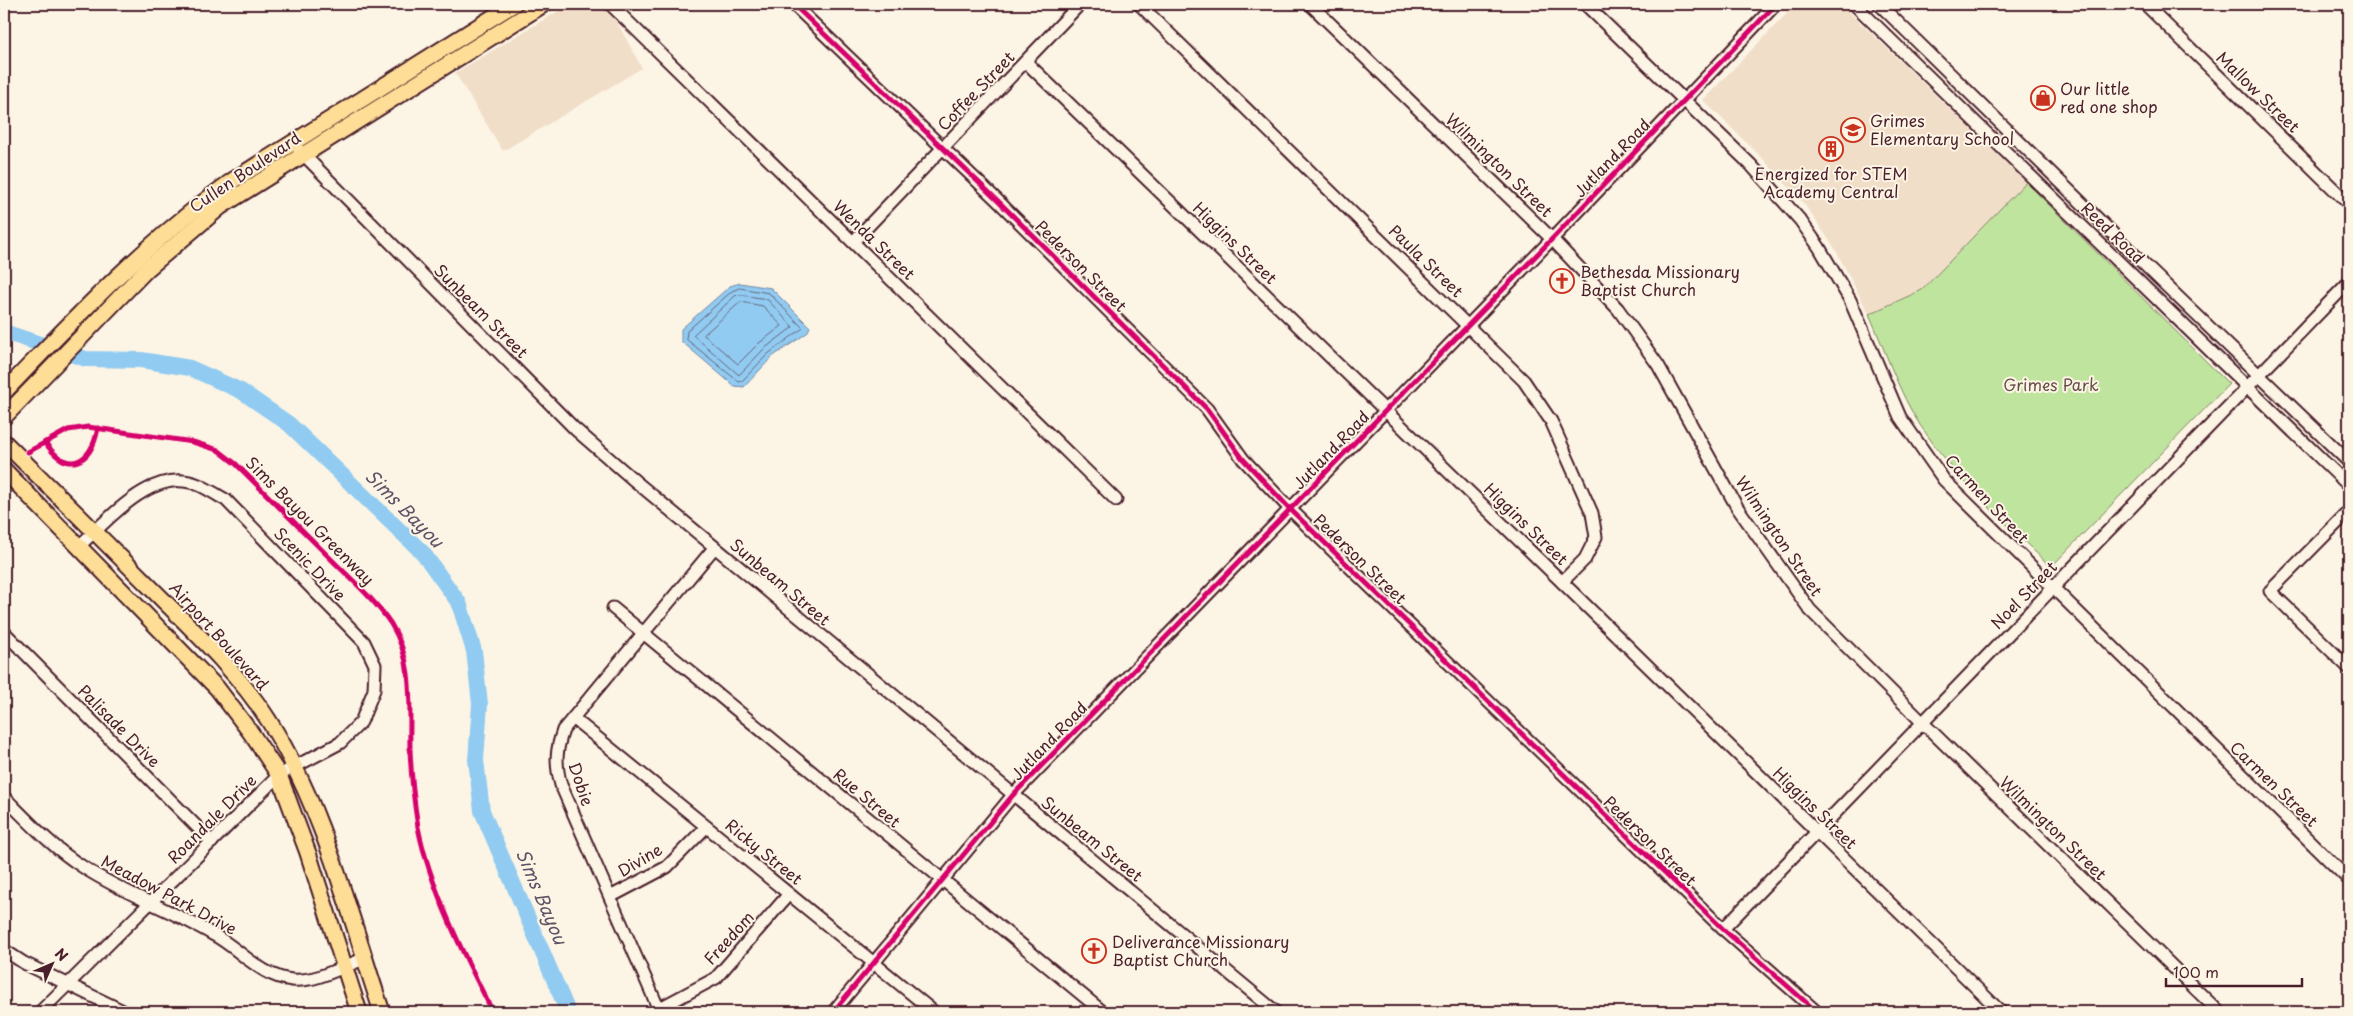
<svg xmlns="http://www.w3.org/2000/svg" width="2353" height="1016" viewBox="0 0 2353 1016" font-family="'Playpen Sans',sans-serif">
<rect width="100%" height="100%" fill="#fcf5e5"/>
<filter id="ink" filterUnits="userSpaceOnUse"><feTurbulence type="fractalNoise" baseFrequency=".02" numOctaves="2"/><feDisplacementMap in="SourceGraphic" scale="10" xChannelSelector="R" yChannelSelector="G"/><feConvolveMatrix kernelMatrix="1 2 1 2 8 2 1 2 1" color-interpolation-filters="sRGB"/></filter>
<g filter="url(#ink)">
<g fill="#f1dec9">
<polygon points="570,4 600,4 617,22 642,68 503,151 455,73"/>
<polygon points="1796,4 1841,4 2026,182 1922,290 1869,314 1834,247 1804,204 1763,159 1703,100"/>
</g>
<path fill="#bfe49e" stroke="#848264" d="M2026 182 2229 384 2051 567C2005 523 1956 479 1920 425 1899 393 1885 350 1869 314L1922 290Z"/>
<polygon fill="#91cbf1" stroke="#7586a2" points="740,283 771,288 810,327 807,333 772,357 744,387 734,386 681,341 681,329 730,286"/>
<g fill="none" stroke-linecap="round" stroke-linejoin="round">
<g stroke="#66647a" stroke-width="1">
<polygon points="740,288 769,293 803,328 768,354 742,381 739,382 686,339 687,331 732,291"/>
<polygon points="741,295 767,299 793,327 764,349 739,375 693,335 735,296"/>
<polygon points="741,302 763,306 782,326 758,344 738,364 704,335"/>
</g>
<polyline stroke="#91cbf1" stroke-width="16" points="4,332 86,359 141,360 190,368 241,391 289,424 423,553 459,603 474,651 480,704 476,760 482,811 568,1012"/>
<defs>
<g id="minor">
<polyline points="610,4 1116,500"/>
<polyline points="793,4 997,200 1207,409 1243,459 1290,509 1723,929 1817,1012"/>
<polyline points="1139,4 1524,381 1551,421 1592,513 1596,537 1585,559 1562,582"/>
<polyline points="1310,4 1552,239 1618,309 1658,365 1737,507 1810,610 1923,723 2219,1012"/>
<polyline points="1585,4 1751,165 1800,220 1819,247 1850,300 1900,417 1944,480 2349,880"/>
<polyline points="1854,4 2349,486"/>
<polyline points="1879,4 2151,271 2349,462"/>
<polyline points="2145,4 2349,204"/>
<polyline points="1026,62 1562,582 2001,1012"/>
<polyline points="299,150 575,429 635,481 1276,1012"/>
<polyline points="853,242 1080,4"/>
<polyline points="2349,511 2270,591 2349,668"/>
<polyline points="613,608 1103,1012"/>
<polyline points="4,632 212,842"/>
<polyline points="573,718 934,1012"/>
<path d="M4 797C29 822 53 848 83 867 124 894 172 910 214 935 240 949 261 977 292 980 317 982 341 967 364 959"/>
<polyline points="610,897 667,867 706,827"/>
<polyline points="1723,929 2349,282"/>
<polyline points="4,950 24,963 125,1012"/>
<polyline points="658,1009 716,978 789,894"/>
<path d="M40 1012 279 775 340 743 361 722 374 690 375 665 364 642 226 500C217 495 208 489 199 485 153 465 110 519 79 546"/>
<path d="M660 1012 561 785C555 764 556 750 563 730L714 548"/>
<polyline points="833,1012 1013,795 1552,239 1776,4"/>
</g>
<g id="major">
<path d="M4 392C78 315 147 241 235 179L514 4"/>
<polyline points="4,417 147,269 220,207 544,4"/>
<path d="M4 442C53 490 102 539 151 588 193 630 237 671 269 721 323 806 350 917 382 1012"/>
<polyline points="4,470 217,688 251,733 279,775 308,853 359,1012"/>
</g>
</defs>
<use href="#minor" stroke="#4a1f2b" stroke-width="15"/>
<use href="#major" stroke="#4a1f2b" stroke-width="19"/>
<use href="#minor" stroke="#fcf5e5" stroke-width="11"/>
<use href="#major" stroke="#fede96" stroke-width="15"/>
<defs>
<g id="cycleway">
<polyline points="793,4 997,200 1207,409 1243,459 1290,509 1723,929 1817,1012"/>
<path d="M45 442C67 475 91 465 98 428"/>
<path d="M28 452 68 430 88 427 193 442 218 450 236 464C268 496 300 528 332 560 352 580 375 600 391 624 415 663 409 705 410 749 411 775 414 802 418 827 430 888 465 958 493 1012"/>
<polyline points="833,1012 1013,795 1552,239 1776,4"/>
</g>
</defs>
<use href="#cycleway" stroke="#fcf5e5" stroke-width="8"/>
<use href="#cycleway" stroke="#d6006c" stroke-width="5"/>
</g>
</g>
<defs>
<symbol id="shop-ring" viewBox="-11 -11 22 22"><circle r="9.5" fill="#fcf5e5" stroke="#c8321e" stroke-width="1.5"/><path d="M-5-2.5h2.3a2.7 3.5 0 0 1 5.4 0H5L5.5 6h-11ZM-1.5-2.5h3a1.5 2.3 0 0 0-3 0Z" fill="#c8321e"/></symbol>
<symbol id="school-ring" viewBox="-11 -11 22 22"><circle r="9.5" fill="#fcf5e5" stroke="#c8321e" stroke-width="1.5"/><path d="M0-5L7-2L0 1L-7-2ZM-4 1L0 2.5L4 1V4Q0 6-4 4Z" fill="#c8321e"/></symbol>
<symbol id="building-ring" viewBox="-11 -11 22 22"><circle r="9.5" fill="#fcf5e5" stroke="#c8321e" stroke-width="1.5"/><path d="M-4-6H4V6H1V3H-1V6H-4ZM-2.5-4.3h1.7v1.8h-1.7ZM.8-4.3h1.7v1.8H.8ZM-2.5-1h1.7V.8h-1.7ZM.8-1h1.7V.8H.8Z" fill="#c8321e"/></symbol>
<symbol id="church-ring" viewBox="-11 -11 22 22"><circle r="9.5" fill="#fcf5e5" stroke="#c8321e" stroke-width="1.5"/><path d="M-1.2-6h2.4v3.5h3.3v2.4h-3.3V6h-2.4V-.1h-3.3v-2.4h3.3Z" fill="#c8321e"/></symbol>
</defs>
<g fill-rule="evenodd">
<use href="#shop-ring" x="2029" y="84" width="28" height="28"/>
<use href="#school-ring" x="1839" y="116" width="28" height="28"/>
<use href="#building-ring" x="1817" y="135" width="28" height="28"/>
<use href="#church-ring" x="1548" y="267" width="28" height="28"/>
<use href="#church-ring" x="1080" y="937" width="28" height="28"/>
</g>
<g text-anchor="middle" stroke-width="4" stroke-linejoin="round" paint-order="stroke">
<g font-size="16" fill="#4a1f2b" stroke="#fcf5e5" text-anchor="start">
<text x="2060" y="95">Our little<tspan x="2060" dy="18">red one shop</tspan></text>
<text x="1870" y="127">Grimes<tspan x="1870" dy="18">Elementary School</tspan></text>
<text x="1831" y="180" text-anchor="middle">Energized for STEM<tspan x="1831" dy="18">Academy Central</tspan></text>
<text x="1580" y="278">Bethesda Missionary<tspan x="1580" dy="18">Baptist Church</tspan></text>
<text x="1112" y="948">Deliverance Missionary<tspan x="1112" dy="18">Baptist Church</tspan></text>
</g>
<g font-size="16" fill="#4a1f2b" stroke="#fcf5e5">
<text transform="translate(976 91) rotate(-46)" y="6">Coffee Street</text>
<text transform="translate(2258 92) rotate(44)" y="6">Mallow Street</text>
<text transform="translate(1612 158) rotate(-46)" y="6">Jutland Road</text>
<text transform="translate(1499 165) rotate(44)" y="6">Wilmington Street</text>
<text transform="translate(245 172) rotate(-34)" y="6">Cullen Boulevard</text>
<text transform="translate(2113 233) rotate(44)" y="6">Reed Road</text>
<text transform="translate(874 240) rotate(44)" y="6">Wenda Street</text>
<text transform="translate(1235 243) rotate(44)" y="6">Higgins Street</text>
<text transform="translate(1426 261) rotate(44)" y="6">Paula Street</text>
<text transform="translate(1081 266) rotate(45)" y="6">Pederson Street</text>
<text transform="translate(481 311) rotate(45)" y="6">Sunbeam Street</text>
<text transform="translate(1331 450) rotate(-46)" y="6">Jutland Road</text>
<text transform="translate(1987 499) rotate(47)" y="6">Carmen Street</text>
<text transform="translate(310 521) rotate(45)" y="6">Sims Bayou Greenway</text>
<text transform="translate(1526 524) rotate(44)" y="6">Higgins Street</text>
<text transform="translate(1779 536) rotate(56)" y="6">Wilmington Street</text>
<text transform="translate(1360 559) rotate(44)" y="6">Pederson Street</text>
<text transform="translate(310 564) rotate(46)" y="6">Scenic Drive</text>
<text transform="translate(780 582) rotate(40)" y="6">Sunbeam Street</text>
<text transform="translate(2024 595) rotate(-46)" y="6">Noel Street</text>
<text transform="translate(219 636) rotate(48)" y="6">Airport Boulevard</text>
<text transform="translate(119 726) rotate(45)" y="6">Palisade Drive</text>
<text transform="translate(1049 741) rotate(-46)" y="6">Jutland Road</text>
<text transform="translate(581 784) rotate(71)" y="6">Dobie</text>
<text transform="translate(2274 784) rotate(44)" y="6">Carmen Street</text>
<text transform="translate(867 798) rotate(40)" y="6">Rue Street</text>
<text transform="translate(1815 808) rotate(44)" y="6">Higgins Street</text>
<text transform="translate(212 819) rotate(-45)" y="6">Roandale Drive</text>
<text transform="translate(2053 828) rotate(44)" y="6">Wilmington Street</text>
<text transform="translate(1092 839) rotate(39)" y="6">Sunbeam Street</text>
<text transform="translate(1650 841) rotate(44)" y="6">Pederson Street</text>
<text transform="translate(764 852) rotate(39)" y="6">Ricky Street</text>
<text transform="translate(640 860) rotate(-31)" y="6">Divine</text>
<text transform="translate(169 895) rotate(28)" y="6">Meadow Park Drive</text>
<text transform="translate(729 938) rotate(-48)" y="6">Freedom</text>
</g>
<g font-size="16" fill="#675048" stroke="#fcf5e5">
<text x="2051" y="391">Grimes Park</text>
</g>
<g font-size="18" font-style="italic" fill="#5f5366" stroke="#fcf5e5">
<text transform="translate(404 509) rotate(45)" y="6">Sims Bayou</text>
<text transform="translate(541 897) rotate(67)" y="6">Sims Bayou</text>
</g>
</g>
<rect width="2353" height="1016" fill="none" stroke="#fcf5e5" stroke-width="20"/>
<rect x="10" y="10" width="2333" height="996" fill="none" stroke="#4a1f2b" stroke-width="2" filter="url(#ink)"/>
<g transform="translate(52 964) rotate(45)" stroke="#fcf5e5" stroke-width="4" paint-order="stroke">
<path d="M0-4L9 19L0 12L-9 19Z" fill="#4a1f2b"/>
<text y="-8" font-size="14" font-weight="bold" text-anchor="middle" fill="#4a1f2b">N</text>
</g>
<path d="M2166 978v8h136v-8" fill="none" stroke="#4a1f2b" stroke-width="2.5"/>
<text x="2173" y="978" font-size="15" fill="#4a1f2b" stroke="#fcf5e5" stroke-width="4" paint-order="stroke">100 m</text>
</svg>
